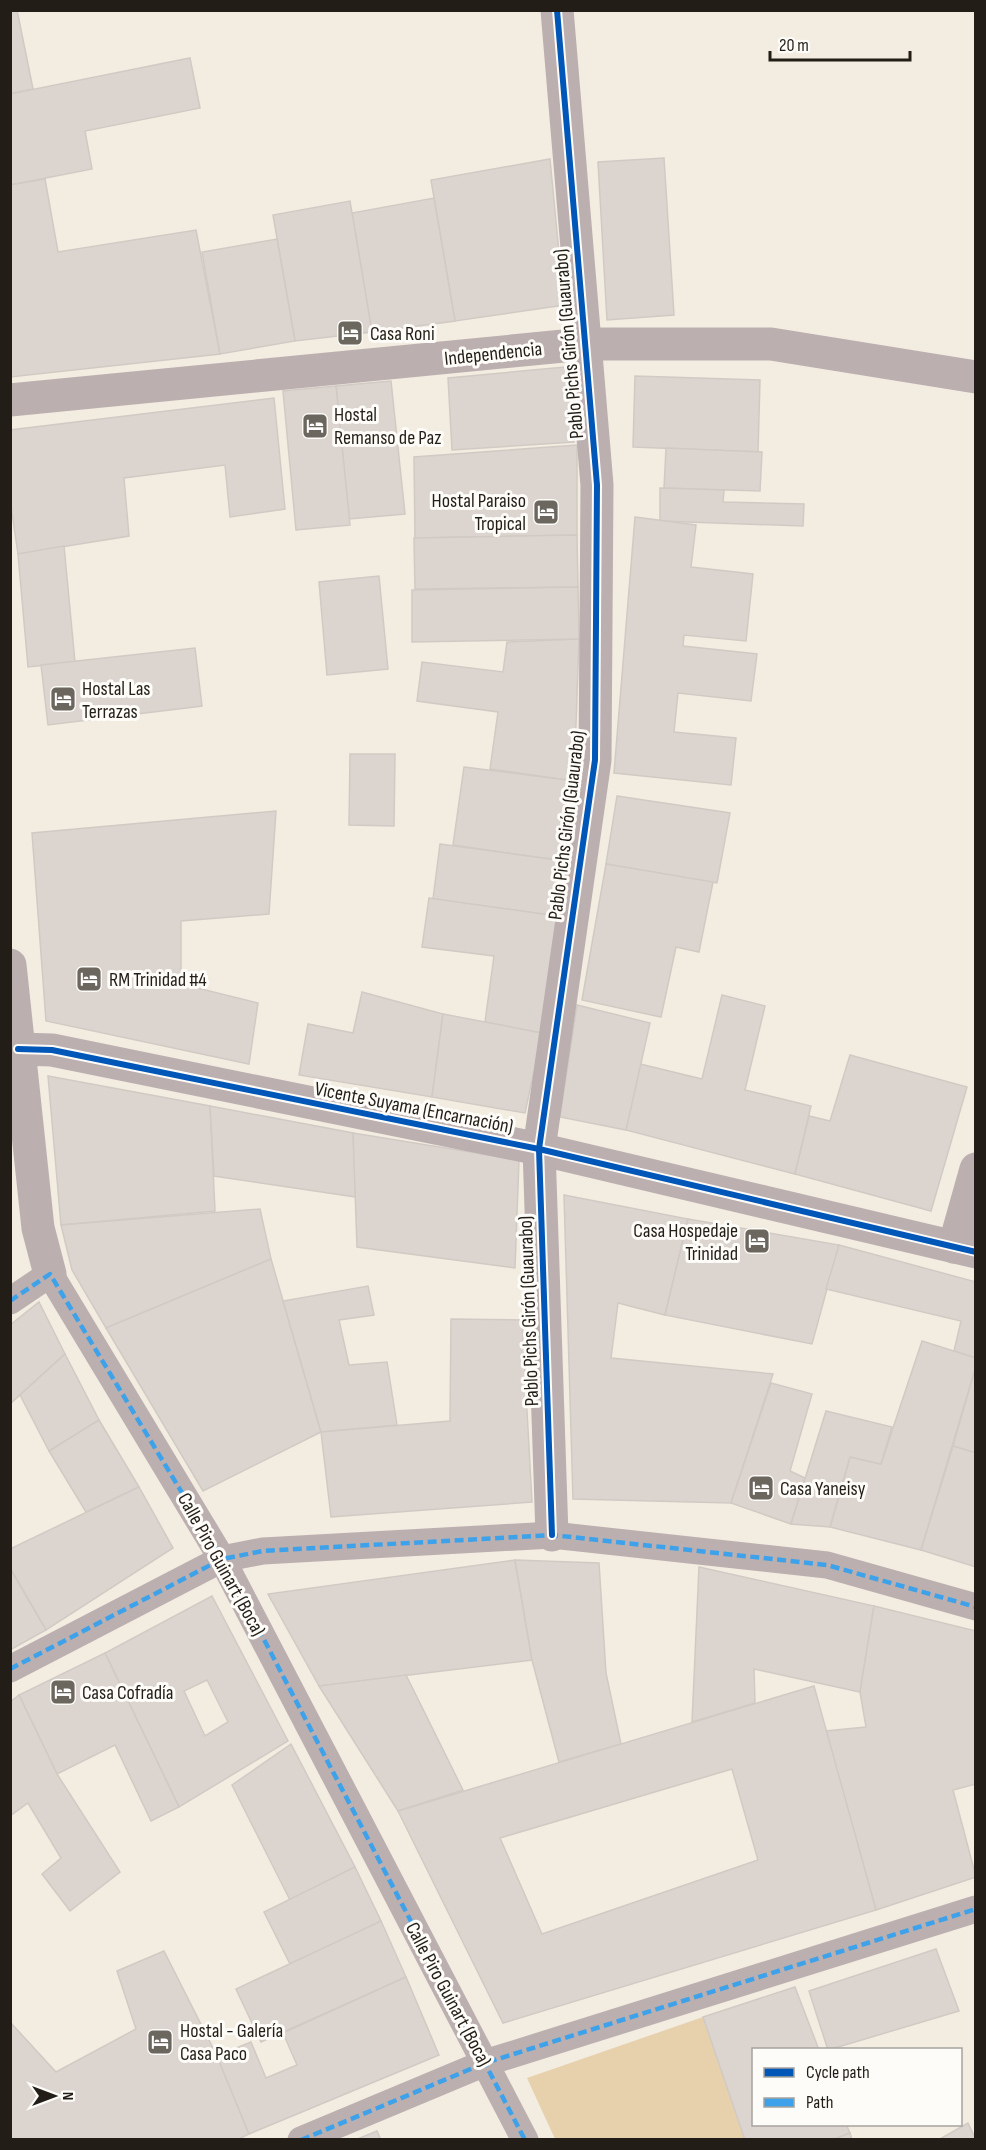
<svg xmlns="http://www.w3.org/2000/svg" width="986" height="2150" viewBox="0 0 986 2150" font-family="'Sofia Sans Condensed',sans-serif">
<rect width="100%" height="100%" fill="#f2ece1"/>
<polygon fill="#e7d1ac" points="703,2017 745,2139 555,2139 527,2078"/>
<g fill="#dcd5cf" stroke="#d1cac4" stroke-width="1.5" fill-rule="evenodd">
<polygon points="10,10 17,10 33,89 10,94"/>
<polygon points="190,58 200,108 85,131 92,169 10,185 10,94"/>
<polygon points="664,158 674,315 607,320 598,162"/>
<polygon points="550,159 564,305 455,321 431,180"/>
<polygon points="45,179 58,252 196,230 220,354 10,377 10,185"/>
<polygon points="434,198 455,321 372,332 352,213"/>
<polygon points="350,201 372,332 295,341 273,215"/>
<polygon points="277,239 295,341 220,354 202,252"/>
<polygon points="565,367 574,442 452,450 448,378"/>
<polygon points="635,376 760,380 758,452 633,447"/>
<polygon points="391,381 405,514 349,519 336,386"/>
<polygon points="336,386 350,525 296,530 283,391"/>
<polygon points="274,398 285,509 230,517 225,465 124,478 129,536 18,554 10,499 10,430"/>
<polygon points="577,445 577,535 415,538 414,457"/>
<polygon points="666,448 762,452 760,491 664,488"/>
<polygon points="660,488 724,490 723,502 804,504 803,526 660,521"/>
<polygon points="635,517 696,525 691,567 753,574 746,641 684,635 683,646 757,654 751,701 678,693 674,732 736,738 731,785 614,773"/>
<polygon points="577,535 578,587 415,589 414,538"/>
<polygon points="64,546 75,662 28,667 18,554"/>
<polygon points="379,576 388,669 327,675 319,582"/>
<polygon points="578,587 579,639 412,642 412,590"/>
<polygon points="579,639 574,781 490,769 498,712 417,701 422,662 503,672 507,642"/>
<polygon points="195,648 202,706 48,725 41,665"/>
<polygon points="350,754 395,754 394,826 349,825"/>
<polygon points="464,767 574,781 564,861 453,845"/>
<polygon points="617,796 730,813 717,883 606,864"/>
<polygon points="276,811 269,914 181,921 181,984 258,1003 249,1064 46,1021 32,833"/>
<polygon points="440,844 564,861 557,916 433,899"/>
<polygon points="606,864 713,882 699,952 676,947 661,1017 582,1000"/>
<polygon points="429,898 557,916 542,1033 485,1022 494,956 422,947"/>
<polygon points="362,992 443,1014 432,1097 299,1075 308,1024 353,1033"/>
<polygon points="722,995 765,1006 745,1090 811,1106 795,1174 626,1130 640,1064 702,1079"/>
<polygon points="577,1005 650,1023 626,1130 560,1117"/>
<polygon points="443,1014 542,1033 525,1113 432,1097"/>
<polygon points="850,1055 967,1087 931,1211 795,1174 809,1116 830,1121"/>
<polygon points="48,1076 210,1106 215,1211 61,1225"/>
<polygon points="210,1106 353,1133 356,1197 214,1176"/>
<polygon points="353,1133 519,1160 515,1268 357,1247"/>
<polygon points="564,1195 688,1219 665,1315 618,1303 611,1358 773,1374 731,1503 573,1499"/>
<polygon points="260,1209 271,1259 106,1328 72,1270 61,1225"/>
<polygon points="688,1219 839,1245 812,1344 665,1315"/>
<polygon points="839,1245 976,1282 976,1358 954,1351 961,1321 826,1289"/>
<polygon points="271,1259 321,1432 203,1491 106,1328"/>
<polygon points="368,1286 374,1315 339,1320 349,1365 387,1362 397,1425 321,1432 283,1301"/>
<polygon points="39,1302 65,1354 10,1404 10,1325"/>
<polygon points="451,1319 522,1320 532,1502 331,1517 321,1432 450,1421"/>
<polygon points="922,1341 976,1358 976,1366 921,1550 830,1527 850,1457 881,1464"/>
<polygon points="65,1354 99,1420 49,1451 20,1395"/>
<polygon points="976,1366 976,1453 953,1446"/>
<polygon points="771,1383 812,1394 790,1471 805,1478 791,1524 731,1503"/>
<polygon points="826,1411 892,1427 881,1464 850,1457 830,1527 791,1524"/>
<polygon points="99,1420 139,1487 86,1512 49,1451"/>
<polygon points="953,1446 976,1453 976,1567 921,1550"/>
<polygon points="139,1487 173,1548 46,1630 10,1568 10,1549"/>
<polygon points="515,1560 532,1660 319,1686 268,1594"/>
<polygon points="515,1560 599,1563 606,1673 621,1744 559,1762 532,1660"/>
<polygon points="699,1567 874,1606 860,1692 754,1669 755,1703 692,1722"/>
<polygon points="10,1568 46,1630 10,1650"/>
<path d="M212 1596 288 1741 179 1807 105 1653ZM207 1680 228 1722 205 1736 184 1691Z"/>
<polygon points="874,1606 976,1631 976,1784 953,1790 976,1877 876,1910 826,1731 866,1727 860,1692"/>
<polygon points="105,1653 179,1807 151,1821 115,1745 57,1774 19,1695"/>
<polygon points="406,1675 463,1790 398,1811 319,1686"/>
<path d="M814 1686 876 1910 503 2023 398 1811ZM732 1769 758 1860 542 1934 500 1838Z"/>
<polygon points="19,1695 57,1774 120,1872 70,1911 42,1874 61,1858 28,1803 10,1816 10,1702"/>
<polygon points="291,1744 355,1867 290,1900 232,1785"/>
<polygon points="355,1867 381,1921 291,1966 264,1912"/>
<polygon points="381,1921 406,1977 261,2042 236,1989"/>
<polygon points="936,1949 959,2011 828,2050 809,1991"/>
<polygon points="164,1951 217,2056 249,2134 237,2140 10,2140 10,2022 56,2072 136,2029 117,1971"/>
<polygon points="406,1977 439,2055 249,2134 217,2056 251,2042 266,2078 297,2065 283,2033"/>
<polygon points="795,1987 819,2050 754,2050 754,2124 846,2124 850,2133 832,2140 745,2140 703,2017"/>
<polygon points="968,2123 976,2140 938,2140"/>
<polygon points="377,2131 381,2140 355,2140"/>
<polygon points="850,2133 852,2140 832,2140"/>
</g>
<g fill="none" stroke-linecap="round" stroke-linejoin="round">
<g stroke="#bcafaf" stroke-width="27">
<polyline points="10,1301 50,1274 222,1559 525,2140"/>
<polyline points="10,1669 222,1559 263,1551 552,1535 827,1565 976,1607"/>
<polyline points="301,2140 485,2063 976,1909"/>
</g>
<g stroke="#bcafaf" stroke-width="33">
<polyline points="10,400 584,344 771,344 976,377"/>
<polyline points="10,965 38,1228 50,1274"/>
<polyline points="18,1049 52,1050 539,1149 976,1252"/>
<polyline points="954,1247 976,1169"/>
<polyline points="552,1535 539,1149 595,760 597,485 557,10"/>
</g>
<g stroke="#3ea2ea" stroke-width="4.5" stroke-dasharray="9 4.5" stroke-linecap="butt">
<polyline points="10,1301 50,1274 222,1559 525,2140"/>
<polyline points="10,1669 222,1559 263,1551 552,1535 827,1565 976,1607"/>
<polyline points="301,2140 485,2063 976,1909"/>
</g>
<defs>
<g id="cycleway">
<polyline points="18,1049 52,1050 539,1149 976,1252"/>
<polyline points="552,1535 539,1149 595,760 597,485 557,10"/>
</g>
</defs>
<use href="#cycleway" stroke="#fefcf8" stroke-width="10"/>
<use href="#cycleway" stroke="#0057b8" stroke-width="6"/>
</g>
<defs>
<symbol id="hotel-square" viewBox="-11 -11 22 22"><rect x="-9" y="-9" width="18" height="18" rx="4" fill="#6b665e" stroke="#fefcf8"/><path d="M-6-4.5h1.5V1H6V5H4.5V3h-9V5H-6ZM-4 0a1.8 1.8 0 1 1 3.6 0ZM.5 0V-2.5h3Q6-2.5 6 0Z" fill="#fff"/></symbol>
</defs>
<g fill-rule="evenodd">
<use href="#hotel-square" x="335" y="318" width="30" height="30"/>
<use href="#hotel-square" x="300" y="411" width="30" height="30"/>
<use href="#hotel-square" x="531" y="497" width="30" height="30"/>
<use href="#hotel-square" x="48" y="684" width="30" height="30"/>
<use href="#hotel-square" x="74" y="964" width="30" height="30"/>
<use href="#hotel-square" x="742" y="1226" width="30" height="30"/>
<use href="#hotel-square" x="746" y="1473" width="30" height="30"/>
<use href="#hotel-square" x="48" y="1677" width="30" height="30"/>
<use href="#hotel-square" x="145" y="2027" width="30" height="30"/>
</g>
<g text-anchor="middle" stroke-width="6" stroke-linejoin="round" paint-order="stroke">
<g font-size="20" fill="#221e17" stroke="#fefcf8" text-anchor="start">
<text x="370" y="340">Casa Roni</text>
<text x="334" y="421">Hostal<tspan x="334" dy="23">Remanso de Paz</tspan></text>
<text x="526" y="507" text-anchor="end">Hostal Paraiso<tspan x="526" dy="23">Tropical</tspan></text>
<text x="82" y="695">Hostal Las<tspan x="82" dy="23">Terrazas</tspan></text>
<text x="109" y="986">RM Trinidad #4</text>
<text x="738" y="1237" text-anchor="end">Casa Hospedaje<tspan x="738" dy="23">Trinidad</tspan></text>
<text x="780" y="1495">Casa Yaneisy</text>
<text x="82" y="1699">Casa Cofradía</text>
<text x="180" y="2037">Hostal - Galería<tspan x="180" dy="23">Casa Paco</tspan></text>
</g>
<g font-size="20" fill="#221e17" stroke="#fefcf8">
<text transform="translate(568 344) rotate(-95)" y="7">Pablo Pichs Girón (Guaurabo)</text>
<text transform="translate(493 353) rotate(-6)" y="7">Independencia</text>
<text transform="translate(566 825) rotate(-83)" y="7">Pablo Pichs Girón (Guaurabo)</text>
<text transform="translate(414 1107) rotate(11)" y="7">Vicente Suyama (Encarnación)</text>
<text transform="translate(528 1311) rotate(-92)" y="7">Pablo Pichs Girón (Guaurabo)</text>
<text transform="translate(222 1564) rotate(61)" y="7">Calle Piro Guinart (Boca)</text>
<text transform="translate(449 1994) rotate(62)" y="7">Calle Piro Guinart (Boca)</text>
</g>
</g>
<rect width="986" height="2150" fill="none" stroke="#221e17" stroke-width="24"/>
<rect x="752" y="2048" width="210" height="78" fill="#fefcf8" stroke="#a6a39e" stroke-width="1.5"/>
<rect x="764" y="2068" width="30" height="9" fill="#0057b8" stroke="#a6a39e" stroke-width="1.5"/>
<text x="806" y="2078" font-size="18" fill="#221e17">Cycle path</text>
<rect x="764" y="2098" width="30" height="9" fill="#3ea2ea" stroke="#a6a39e" stroke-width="1.5"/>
<text x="806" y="2108" font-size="18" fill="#221e17">Path</text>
<g transform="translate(54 2096) rotate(90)" stroke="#fefcf8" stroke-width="4.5" paint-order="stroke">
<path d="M0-4.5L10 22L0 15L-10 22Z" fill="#221e17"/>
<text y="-9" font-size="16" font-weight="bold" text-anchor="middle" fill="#221e17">N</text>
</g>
<path d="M770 51v9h140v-9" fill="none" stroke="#221e17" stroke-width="3"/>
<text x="779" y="51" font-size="18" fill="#221e17" stroke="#fefcf8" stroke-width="4.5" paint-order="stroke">20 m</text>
</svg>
